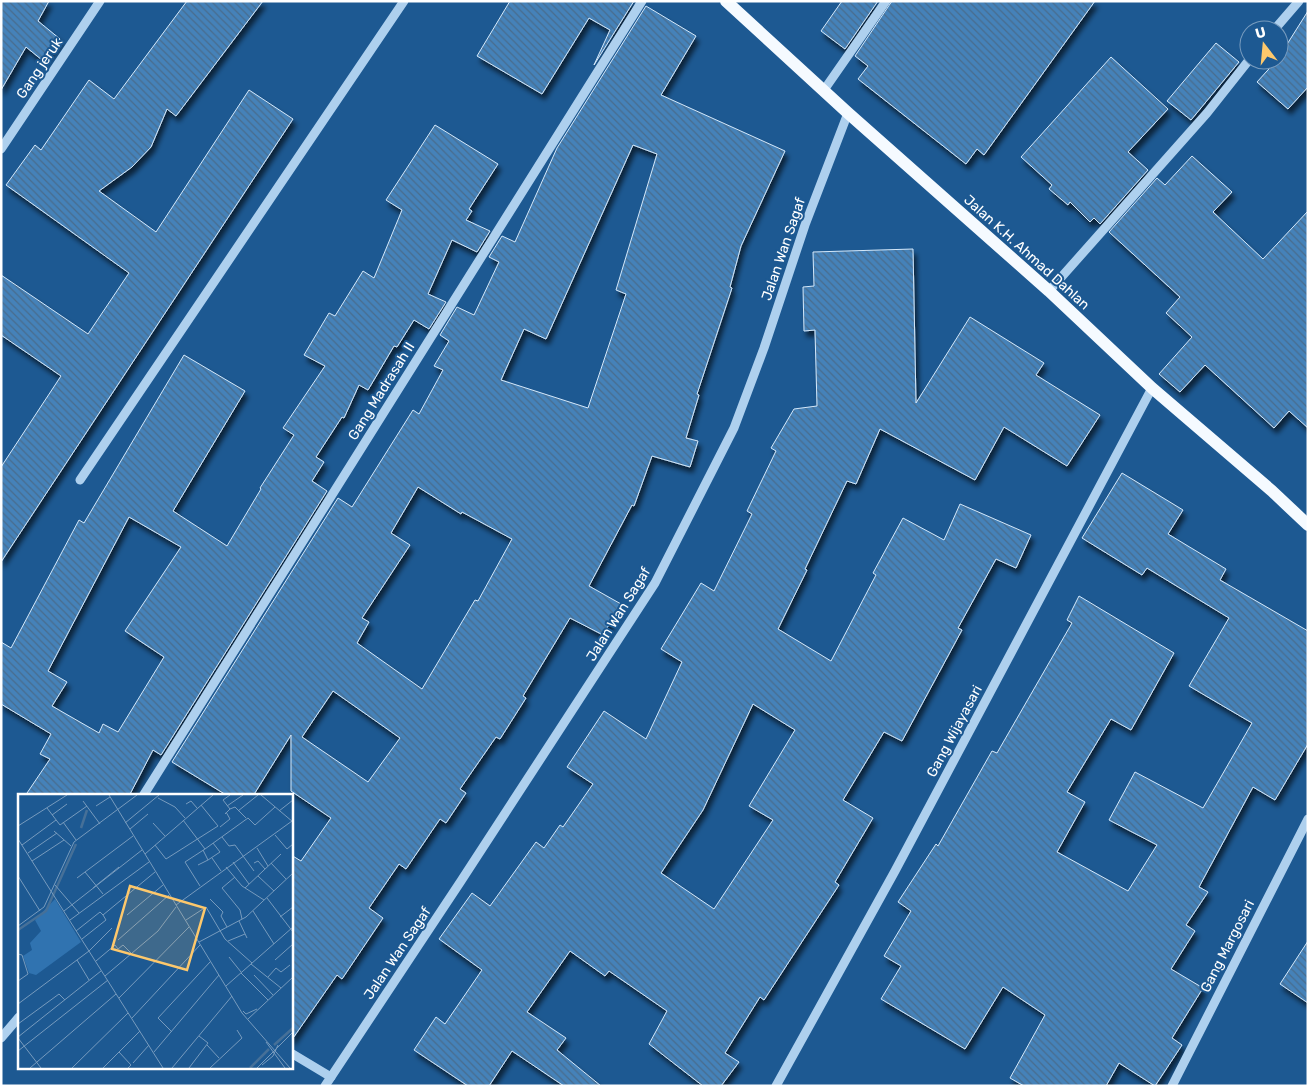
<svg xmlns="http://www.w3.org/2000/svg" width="1309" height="1087" viewBox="0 0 1309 1087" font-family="Rubik,sans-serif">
<defs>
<pattern id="building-back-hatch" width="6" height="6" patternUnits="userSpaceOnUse" patternTransform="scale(1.25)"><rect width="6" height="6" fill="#4582b9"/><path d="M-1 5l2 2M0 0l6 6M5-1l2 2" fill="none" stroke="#486c8d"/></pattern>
<filter id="shadow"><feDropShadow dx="3" dy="5.5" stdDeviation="2.5" flood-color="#0009"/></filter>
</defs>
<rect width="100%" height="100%" fill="#1d5992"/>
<g fill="url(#building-back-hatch)" stroke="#d4e8fa" fill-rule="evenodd" filter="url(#shadow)">
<polygon points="1,1 49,1 38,21 60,39 42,60 26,47 1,90"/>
<polygon points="187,1 263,1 176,116 167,109 151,147 132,167 99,191 156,232 249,90 293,119 1,562 1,467 61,376 1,335 1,275 88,334 129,273 6,185 35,145 41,150 89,80 114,99"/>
<polygon points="510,1 634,1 594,65 610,30 589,18 542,94 477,56"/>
<polygon points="842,1 878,1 845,49 821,31"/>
<polygon points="892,1 1095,1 984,155 977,149 966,164 858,79 868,66 855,56"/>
<path d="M646 6 696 36 661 95 785 151 741 246 730 287 732 288 697 394 699 395 686 438 698 441 690 467 652 456 634 506 632 505 589 586 621 604 603 635 570 618 523 696 526 698 500 739 496 737 460 789 466 793 446 823 440 819 406 869 399 864 369 908 383 918 342 979 337 975 291 1041V855L301 861 331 818 291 791V735L253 796H228L172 762 338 498 352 507 413 410 419 414 443 370 434 366 449 341 440 335 457 307 474 315 499 262 489 257 502 236 515 242 557 148ZM633 145 657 154 616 290 626 294 588 408 501 380 524 329 546 339ZM418 487 461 514 462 512 512 539 478 601 475 600 422 689 357 643 369 622 362 618 410 545 391 533ZM333 691 400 738 368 782 302 737Z"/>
<polygon points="1308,11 1308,87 1288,109 1257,82 1277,60 1279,60 1279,57"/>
<polygon points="1216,43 1239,62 1191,120 1167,101"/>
<polygon points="1111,57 1168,109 1128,152 1148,170 1100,224 1094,218 1090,222 1070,202 1068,205 1049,189 1052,185 1021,157"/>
<path d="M435 125 498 164 469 209 472 211 466 220 490 231 477 252 452 240 428 294 446 302 429 329 414 320 397 347 394 346 368 390 359 385 344 418 342 417 316 457 324 462 312 481 327 491 161 755 153 750 129 796H25L50 759 40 754 51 734 1 704V642L11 648 79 520 84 523 184 355 245 391 173 511 227 546 261 489 260 488 294 435 283 428 325 366 304 355 329 313 335 316 363 271 374 278 402 210 386 200ZM129 517 181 547 125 631 164 657 118 732 103 724 99 733 52 706 67 682 48 671Z"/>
<polygon points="1192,156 1232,192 1213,212 1263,259 1308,211 1308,428 1289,411 1274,428 1205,365 1180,392 1159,374 1192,337 1166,313 1180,297 1109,232 1157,178 1165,185"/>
<path d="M913 249 916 403 970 317 1044 363 1036 375 1100 415 1067 466 1004 427 975 480 880 429 856 484 847 481 805 569 807 570 778 629 831 661 876 575 873 573 903 518 944 540 960 504 1031 535 1016 568 996 559 958 628 962 630 902 741 884 732 843 800 873 818 835 882 839 885 764 1000 760 997 725 1053 739 1062 721 1086H703L649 1044 667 1011 609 971 605 976 570 951 527 1012 566 1038 557 1050 601 1086H564L512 1051 489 1086H468L414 1050 436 1017 445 1024 482 970 439 939 472 893 490 906 536 842 544 848 560 825 563 827 593 784 567 767 604 711 646 739 682 662 661 649 701 583 714 591 752 514 747 511 776 451 771 448 794 409 817 406 815 330 804 331 803 287 814 286 813 252ZM753 704 795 730 749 806 773 820 714 909 661 873 703 810Z"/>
<polygon points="1122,473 1183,510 1168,534 1226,569 1220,580 1308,631 1308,744 1275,800 1253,787 1199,887 1208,892 1186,925 1195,931 1171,969 1203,988 1172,1038 1182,1045 1155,1086 1119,1063 1106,1086 1024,1086 1010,1078 1045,1015 1003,987 965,1049 881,999 901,966 884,956 911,911 898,902 936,844 938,846 992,751 997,753 1072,623 1067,620 1079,596 1174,653 1131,730 1111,719 1067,792 1085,802 1057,852 1128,891 1157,845 1109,820 1135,772 1203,808 1252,723 1189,686 1229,618 1147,568 1142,575 1082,538"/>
<polygon points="1308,941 1308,1003 1280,984"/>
</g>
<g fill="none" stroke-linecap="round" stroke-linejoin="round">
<g stroke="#aed0ee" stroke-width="9">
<polyline points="1274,30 1299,1"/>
<polyline points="824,90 886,1"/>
<polyline points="1,149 100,1"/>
<polyline points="1049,291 1207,113 1249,60"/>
<polyline points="80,480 404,1"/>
<polyline points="143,796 642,1"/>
<polyline points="1,1038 19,1017"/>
<polyline points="291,1053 331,1077"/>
<polyline points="325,1086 461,881 655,583 734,428 764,348 805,225 848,113"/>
<polyline points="776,1086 895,871 1152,388"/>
<polyline points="1172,1086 1308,819"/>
</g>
<polyline stroke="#f5faff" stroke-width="12" points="726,1 848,113 1049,291 1152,388 1272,491 1308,525"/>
</g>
<g text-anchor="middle" stroke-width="4" stroke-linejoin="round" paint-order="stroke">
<g font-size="14" fill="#fff" stroke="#1d5992">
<text transform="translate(39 68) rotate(-56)" y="5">Gang jeruk</text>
<text transform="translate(783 249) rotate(-71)" y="5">Jalan Wan Sagaf</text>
<text transform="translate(1027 252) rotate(42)" y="5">Jalan K.H. Ahmad Dahlan</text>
<text transform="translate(381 391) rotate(-58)" y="5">Gang Madrasah II</text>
<text transform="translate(618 614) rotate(-58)" y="5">Jalan Wan Sagaf</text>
<text transform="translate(954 731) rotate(-62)" y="5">Gang Wijayasari</text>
<text transform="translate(1227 946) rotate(-63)" y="5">Gang Margosari</text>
<text transform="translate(397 953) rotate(-56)" y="5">Jalan Wan Sagaf</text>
</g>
</g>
<g transform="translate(18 794)">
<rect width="275" height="275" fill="#1d5992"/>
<path d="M37 105 63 148 18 181 11 179 5 162 14 156 12 149 23 137 17 126Z" fill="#3073b0"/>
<path fill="none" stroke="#467098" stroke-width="2.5" d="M63 34 69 16M0 136 28 117 58 50M256 251 275 234M232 274 251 255"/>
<path fill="none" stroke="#779bbe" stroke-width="1" d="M91 1 224 219 272 274M243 1 275 28M140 4 157 13 167 24M65 7 82 30M168 10 173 7 179 14M78 12 92 3M209 12 225 1M29 14 42 31 69 12M212 15 217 13 228 24M220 17 240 1M261 17 275 6M207 20 212 15 205 6 212 1M34 21 49 10M165 26 187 55 230 24 237 31 257 13M45 28 58 46M107 29 141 1M135 29 147 42M0 32 49 1M202 33 212 25 208 18M112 35 130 20M36 37 53 52M257 41 269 55 275 50M204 43 211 52 217 51 236 77M0 45 145 274M4 51 38 26M137 51 148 65 200 32 183 11M239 54 250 72M10 59 39 39M127 60 195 1M194 64 203 77M190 66 202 58 195 49M14 67 46 46M215 68 231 90M236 69 240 67 247 75M253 69 268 85M180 71 190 66 185 56M208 73 224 92 246 106M67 78 85 100M0 82 22 117M240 82 256 97M217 83 204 94 222 116 224 125M59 84 115 42M37 91 61 119M182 92 167 68 187 55M75 94 101 73M227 94 263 60M249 104 275 138M192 105 205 118 203 122 209 133M158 111 274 27M46 117 124 56M235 117 256 150M85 121 137 78M109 121 145 91M262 123 275 113M52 126 131 68M168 126 188 113 207 145 234 169M221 127 229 144M0 132 26 113 56 48 119 1M58 137 82 118 85 121 88 126 64 145M100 146 151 101M210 147 227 140M181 148 228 123 275 79M0 160 4 161 10 180 0 187M211 163 223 178M59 166 71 186M257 166 275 150M78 167 97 151 100 155 105 151 113 159M233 170 263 194M223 179 250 206M236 181 255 201M87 182 140 137 158 113M250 183 258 174 263 178 272 171M208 192 275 133M101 204 171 133M0 210 71 157 94 134M225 217 228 220 239 215M114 224 182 151M230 225 275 183M0 230 41 200 47 206M154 238 140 224 192 168M0 243 83 177M0 244 23 274M248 248 267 274M189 251 201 264M0 257 90 186M101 258 113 271 110 274M136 258 201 181M115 269 131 251M244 271 255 262 260 251M12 274 98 200M54 274 110 219M85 274 122 237M154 274 214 202M171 274 190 249 181 242M192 274 224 244 219 236M239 274 275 238"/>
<path fill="#fdc86c" fill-opacity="0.15" stroke="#fdc86c" stroke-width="2.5" d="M112 92 187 114 169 176 94 155Z"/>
<rect width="275" height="275" fill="none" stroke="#fff" stroke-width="2.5"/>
</g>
<rect width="1309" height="1087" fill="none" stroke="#ffffff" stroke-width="5"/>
<g transform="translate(1264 45) rotate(344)"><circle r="24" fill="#1d5992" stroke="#779bbe"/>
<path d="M0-4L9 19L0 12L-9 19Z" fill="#fdc86c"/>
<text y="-8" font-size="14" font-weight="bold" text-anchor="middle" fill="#ffffff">U</text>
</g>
</svg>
